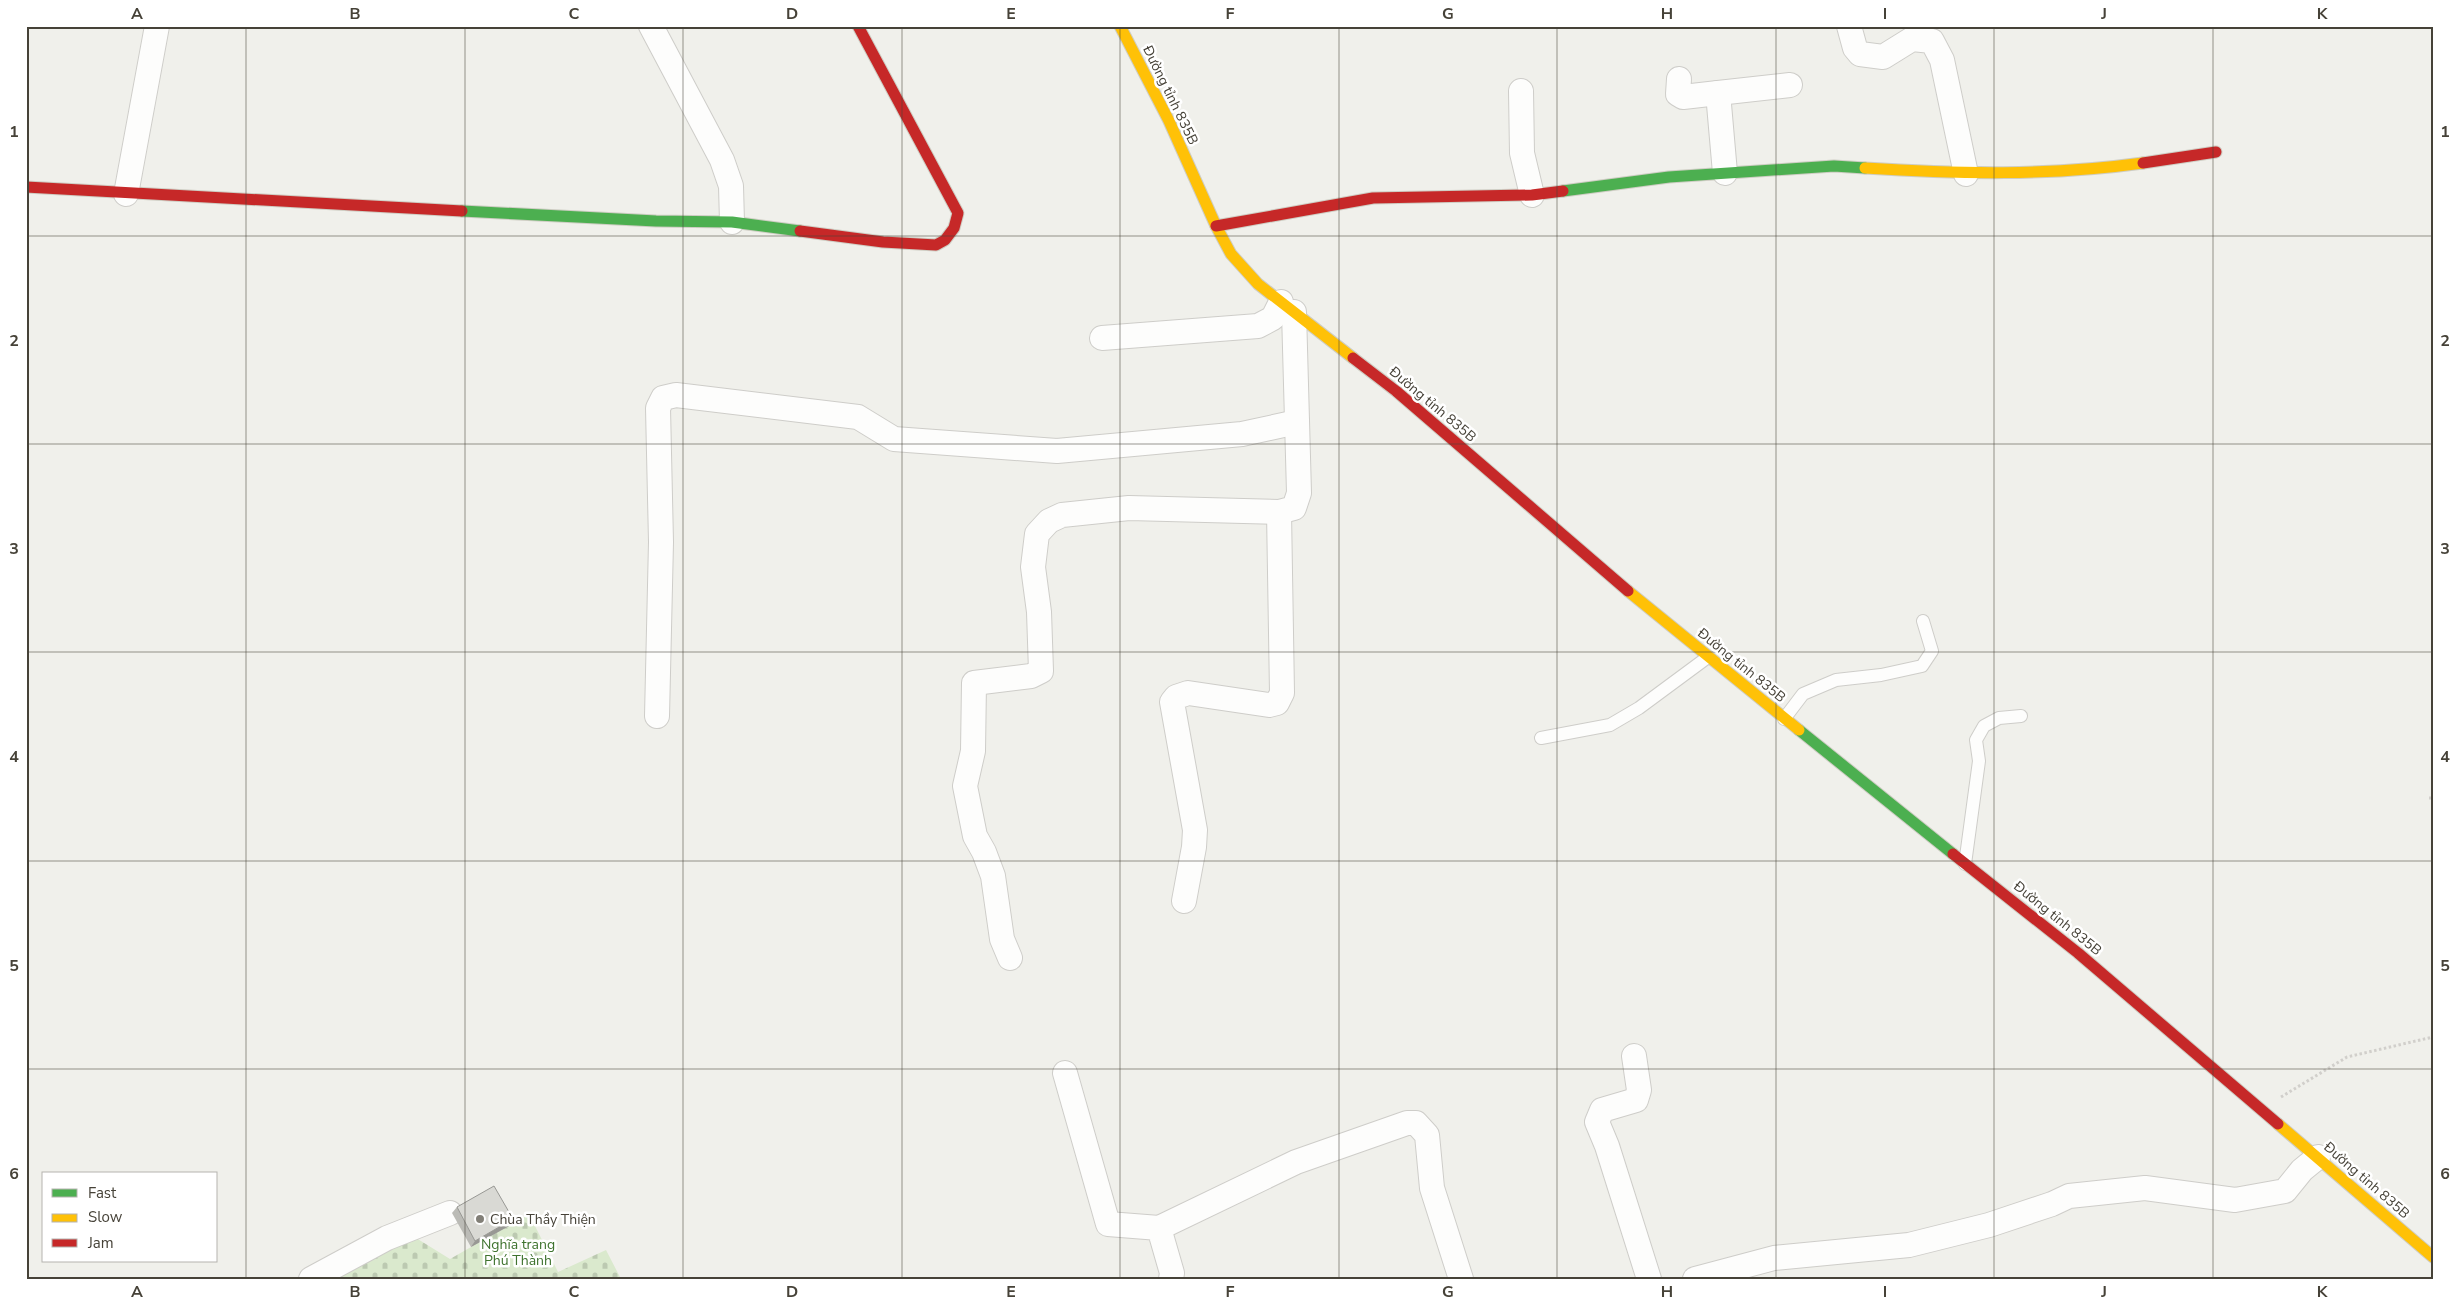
<svg xmlns="http://www.w3.org/2000/svg" width="2459" height="1305" viewBox="0 0 2459 1305" font-family="'Nunito Sans',sans-serif">
<defs>
<pattern id="cemetery-stones" width="16" height="16" patternUnits="userSpaceOnUse" patternTransform="scale(1.25)"><rect width="16" height="16" fill="#dae9cd"/><path d="M2 7V4a2 2 0 0 1 4 0v3zM10 15v-3a2 2 0 0 1 4 0v3z" fill="#bcc9b1"/></pattern>
</defs>
<rect width="100%" height="100%" fill="#f0f0eb"/>
<polygon fill="url(#cemetery-stones)" points="529,1214 558,1272 606,1250 621,1279 326,1279 408,1233 450,1259"/>
<g fill="none" stroke-linecap="round" stroke-linejoin="round">
<defs>
<g id="lane">
<polyline points="1784,719 1803,694 1836,680 1881,675 1922,666 1932,651 1923,621"/>
<polyline points="1541,738 1610,725 1639,708 1708,657"/>
<polyline points="1965,864 1979,761 1976,740 1984,726 1999,718 2021,716"/>
</g>
<g id="street">
<polyline points="651,26 722,160 731,186 732,222"/>
<polyline points="1849,26 1855,48 1860,54 1883,57 1912,39 1932,41 1942,60 1966,174"/>
<polyline points="1679,79 1678,94 1683,97 1718,93"/>
<polyline points="1521,91 1522,153 1532,195"/>
<polyline points="1725,173 1718,93 1790,85"/>
<polyline points="126,194 157,26"/>
<polyline points="1102,338 1258,326 1273,318 1281,302"/>
<polyline points="657,716 661,542 658,408 663,398 676,395 858,417 894,439 1057,451 1242,434 1297,422"/>
<polyline points="1184,901 1194,847 1195,830 1172,702 1176,697 1188,693 1269,705 1277,703 1282,693 1279,512"/>
<polyline points="1010,958 1002,939 993,876 984,852 975,836 965,786 973,751 974,683 1031,676 1041,671 1039,612 1033,567 1037,534 1049,521 1062,515 1129,508 1279,512 1294,508 1299,493 1294,312"/>
<polyline points="1634,1056 1639,1090 1636,1100 1602,1110 1597,1122 1607,1146 1649,1279"/>
<polyline points="1065,1073 1108,1224 1159,1228 1172,1273 1171,1279"/>
<polyline points="1159,1228 1296,1162 1407,1123 1416,1123 1427,1135 1432,1188 1461,1279"/>
<polyline points="311,1279 387,1238 450,1213"/>
<polyline points="1695,1279 1774,1258 1909,1245 1989,1225 2052,1204 2069,1196 2145,1188 2235,1200 2285,1191 2302,1170 2318,1157"/>
</g>
<g id="fast">
<polyline points="1563,191 1669,177 1834,166 1865,168"/>
<polyline points="462,211 656,221 732,222 800,231"/>
<polyline points="1799,730 1953,854"/>
</g>
<g id="slow">
<polyline points="1120,26 1169,121 1216,226 1231,254 1258,284 1353,358"/>
<path d="M1865 168C1959 174 2049 176 2143 163"/>
<polyline points="1628,591 1799,730"/>
<polyline points="2278,1124 2433,1257"/>
</g>
<g id="jam">
<polyline points="2143,163 2216,152"/>
<polyline points="26,187 462,211"/>
<polyline points="1216,226 1373,198 1532,195 1563,191"/>
<polyline points="800,231 883,242 936,245 945,240 954,228 958,213 858,26"/>
<polyline points="1353,358 1396,391 1628,591"/>
<polyline points="1953,854 2078,953 2278,1124"/>
</g>
</defs>
<use href="#lane" stroke="#cecdc9" stroke-width="14"/>
<use href="#street" stroke="#cecdc9" stroke-width="26"/>
<use href="#fast" stroke="#cecdc3" stroke-width="13"/>
<use href="#slow" stroke="#cecdc3" stroke-width="13"/>
<use href="#jam" stroke="#cecdc3" stroke-width="13"/>
<g stroke="#d1cfcb" stroke-width="3" stroke-dasharray="2.5 2.5" stroke-linecap="butt">
<polyline points="2429,798 2433,798"/>
<polyline points="2281,1097 2347,1057 2433,1037"/>
</g>
<use href="#lane" stroke="#fdfdfc" stroke-width="12"/>
<use href="#street" stroke="#fdfdfc" stroke-width="24"/>
<use href="#fast" stroke="#4caf50" stroke-width="11"/>
<use href="#slow" stroke="#ffc107" stroke-width="11"/>
<use href="#jam" stroke="#c62828" stroke-width="11"/>
</g>
<polygon fill="#bbbbb6" points="457,1207 509,1226 471,1247 452,1213"/>
<polygon fill="#989894" points="513,1219 509,1226 471,1247 475,1241"/>
<polygon fill="#d9d9d4" stroke="#989894" points="494,1186 513,1219 475,1241 457,1207"/>
<path fill="none" stroke="#464238" stroke-width="1" stroke-opacity="0.55" d="M246 26V1279M465 26V1279M683 26V1279M902 26V1279M1120 26V1279M1339 26V1279M1557 26V1279M1776 26V1279M1994 26V1279M2213 26V1279M26 236H2433M26 444H2433M26 652H2433M26 861H2433M26 1069H2433"/>
<circle fill="#827f77" stroke="#fff" stroke-width="2" cx="480" cy="1219" r="5"/>
<g text-anchor="middle" stroke-width="5" stroke-linejoin="round" paint-order="stroke">
<g font-size="14" fill="#464238" stroke="#fff">
<text transform="translate(1171 95) rotate(64)" y="5">Đường tỉnh 835B</text>
<text transform="translate(1433 404) rotate(40)" y="5">Đường tỉnh 835B</text>
<text transform="translate(1742 665) rotate(39)" y="5">Đường tỉnh 835B</text>
<text transform="translate(2058 918) rotate(39)" y="5">Đường tỉnh 835B</text>
<text transform="translate(2367 1180) rotate(41)" y="5">Đường tỉnh 835B</text>
</g>
<g font-size="14" fill="#464238" stroke="#fff" text-anchor="start">
<text x="490" y="1224">Chùa Thầy Thiện</text>
</g>
<g font-size="14" fill="#3f732f" stroke="#fff">
<text x="518" y="1249">Nghĩa trang<tspan x="518" dy="16">Phú Thành</tspan></text>
</g>
</g>
<rect width="2459" height="1305" fill="none" stroke="#ffffff" stroke-width="55"/>
<rect x="42" y="1172" width="175" height="90" fill="#ffffff" stroke="#b5b3af"/>
<rect x="52" y="1189" width="25" height="8" fill="#4caf50" stroke="#b5b3af"/>
<text x="88" y="1198" font-size="15" fill="#464238">Fast</text>
<rect x="52" y="1214" width="25" height="8" fill="#ffc107" stroke="#b5b3af"/>
<text x="88" y="1222" font-size="15" fill="#464238">Slow</text>
<rect x="52" y="1239" width="25" height="8" fill="#c62828" stroke="#b5b3af"/>
<text x="88" y="1248" font-size="15" fill="#464238">Jam</text>
<rect x="28" y="28" width="2404" height="1250" fill="none" stroke="#464238" stroke-width="2"/>
<g font-size="16" text-anchor="middle" font-weight="bold" fill="#464238">
<text x="137" y="19">A</text>
<text x="355" y="19">B</text>
<text x="574" y="19">C</text>
<text x="792" y="19">D</text>
<text x="1011" y="19">E</text>
<text x="1230" y="19">F</text>
<text x="1448" y="19">G</text>
<text x="1667" y="19">H</text>
<text x="1885" y="19">I</text>
<text x="2104" y="19">J</text>
<text x="2322" y="19">K</text>
<text x="14" y="137">1</text>
<text x="2445" y="137">1</text>
<text x="14" y="346">2</text>
<text x="2445" y="346">2</text>
<text x="14" y="554">3</text>
<text x="2445" y="554">3</text>
<text x="14" y="762">4</text>
<text x="2445" y="762">4</text>
<text x="14" y="971">5</text>
<text x="2445" y="971">5</text>
<text x="14" y="1179">6</text>
<text x="2445" y="1179">6</text>
<text x="137" y="1297">A</text>
<text x="355" y="1297">B</text>
<text x="574" y="1297">C</text>
<text x="792" y="1297">D</text>
<text x="1011" y="1297">E</text>
<text x="1230" y="1297">F</text>
<text x="1448" y="1297">G</text>
<text x="1667" y="1297">H</text>
<text x="1885" y="1297">I</text>
<text x="2104" y="1297">J</text>
<text x="2322" y="1297">K</text>
</g>
</svg>
